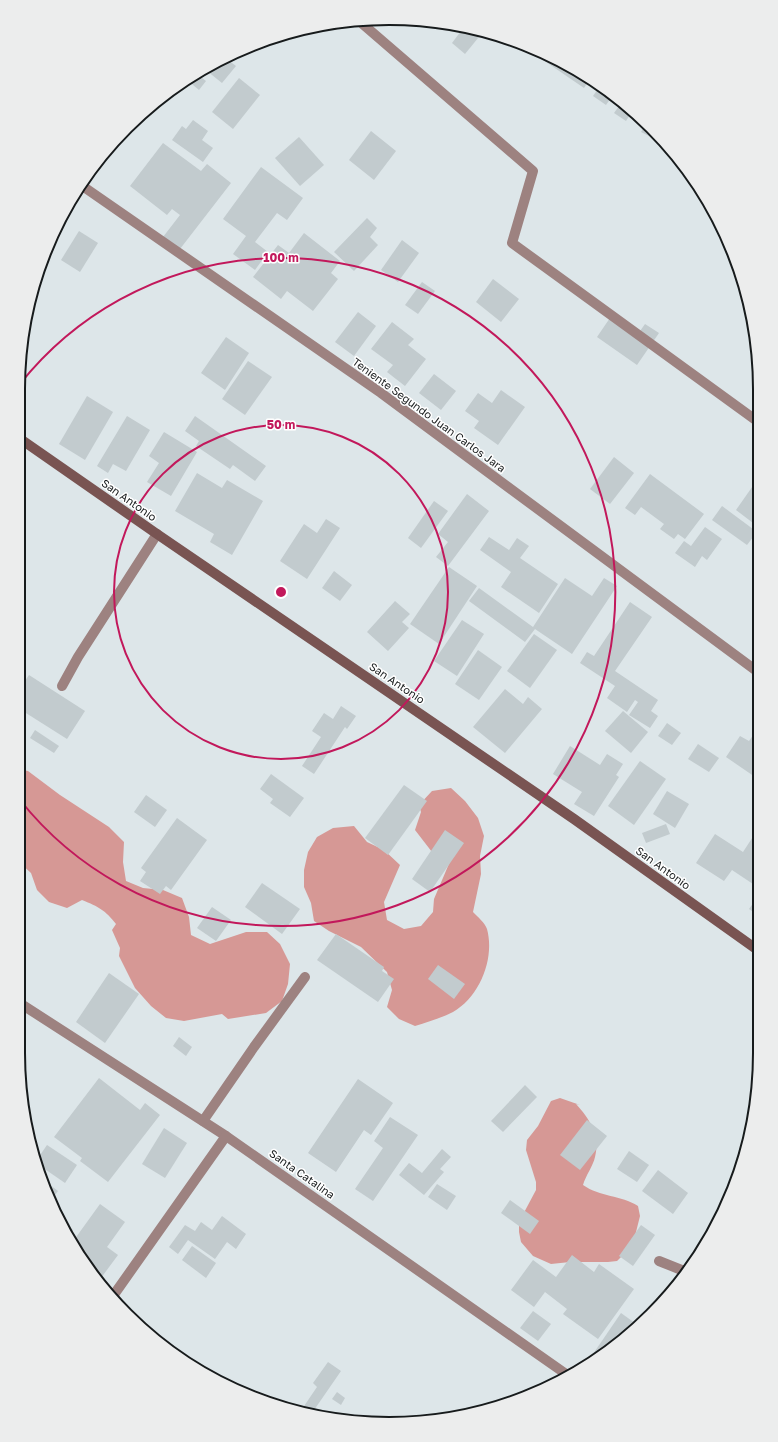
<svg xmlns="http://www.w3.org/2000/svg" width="778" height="1442" viewBox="0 0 778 1442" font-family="'Golos Text',sans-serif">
<rect width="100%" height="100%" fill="#dde6e9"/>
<g fill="#d69895">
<path d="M18 769 28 771 60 795 109 827 124 842 123 862 126 881 143 888 163 890 182 898 189 917 191 935 210 944 246 932H267L280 944 290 964 288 984 282 1001 266 1013 228 1019 222 1014 184 1021 166 1018 151 1006 135 988 119 956 120 948 112 930 116 924C105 910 99 907 82 900L67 908 49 902 37 890 31 873 18 861Z"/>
<path d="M451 788 465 801 478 818 484 836 480 856 481 874 473 912C478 917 485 923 487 929 495 958 480 997 453 1012 441 1018 428 1022 415 1026L399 1019 387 1007 392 990 387 972 361 947 329 931 314 921 311 903 304 887V870L308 852 317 837 333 828 354 826 367 842 384 850 400 865 384 902 387 920 404 929 421 926 433 912 434 899 451 859 432 852 415 830 421 812 419 805 432 791Z"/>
<path d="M560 1098 580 1105 576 1104C589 1118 601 1136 595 1157 593 1166 586 1175 583 1185 600 1197 621 1195 638 1206L640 1216 635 1236 624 1254 617 1261 608 1262H570L551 1264 533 1256 521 1242 519 1232V1222L536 1190V1182L526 1150 527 1140 538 1126 551 1101Z"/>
</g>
<g fill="#c2cbce">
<polygon points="464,27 483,32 465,54 452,43"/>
<polygon points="513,40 520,43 529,47 525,51"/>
<polygon points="532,49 574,68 590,79 584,88 530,51"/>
<polygon points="224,57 236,66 222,83 207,71 214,63"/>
<polygon points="197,74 206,81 199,90 187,80"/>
<polygon points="239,78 260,95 233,129 212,112"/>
<polygon points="600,86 613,95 606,105 593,96"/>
<polygon points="622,102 633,110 626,121 614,113"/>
<polygon points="193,120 208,131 202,140 213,148 203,162 172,140 182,126 186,129"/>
<polygon points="646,124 655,135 653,138 641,132"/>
<polygon points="371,131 396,151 374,180 349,160"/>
<polygon points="299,137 324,165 300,186 275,158"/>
<polygon points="163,143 201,171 207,164 231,183 180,249 163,237 180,215 172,209 167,215 130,186"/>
<polygon points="261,167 303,198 287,220 277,213 255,242 268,252 255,270 233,254 246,236 223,219"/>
<polygon points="367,218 377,228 370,237 378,245 354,271 334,252"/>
<polygon points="79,231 98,243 80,272 61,260"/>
<polygon points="304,233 340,261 331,273 338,279 313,311 287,291 281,299 253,277 278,245 289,253"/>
<polygon points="402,240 419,253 398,282 381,270"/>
<polygon points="493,279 519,299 501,322 476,302"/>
<polygon points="422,282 435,291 418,314 405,305"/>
<polygon points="358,312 376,326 354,356 335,342"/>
<polygon points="612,315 638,334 645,324 659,333 637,365 597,337"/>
<polygon points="392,322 414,339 408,345 426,359 405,386 387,372 393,365 371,349"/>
<polygon points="226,337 249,353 225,390 201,373"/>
<polygon points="248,361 272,377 245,415 222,399"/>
<polygon points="434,374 456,391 441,410 419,393"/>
<polygon points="501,390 525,407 498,445 474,428 479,421 465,411 478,393 492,403"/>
<polygon points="87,396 113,412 85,460 59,444"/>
<polygon points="127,416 150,430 126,471 113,464 108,473 97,466"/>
<polygon points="195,416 266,466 255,481 233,465 230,469 196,446 199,441 185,431"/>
<polygon points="164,432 197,452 171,496 147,482 159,463 149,456"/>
<polygon points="614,457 634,473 610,504 590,489"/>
<polygon points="197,473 222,488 227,480 263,501 232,555 210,542 214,534 175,511"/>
<polygon points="650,474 704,514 685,539 678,534 674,539 660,529 664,524 641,507 635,515 625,508"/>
<polygon points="757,480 757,526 736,510"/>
<polygon points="467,494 489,511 448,566 436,557 448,542 438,534"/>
<polygon points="434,501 448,511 421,548 408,538"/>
<polygon points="722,506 757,532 747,545 712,520"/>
<polygon points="326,519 340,528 307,579 280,561 304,524 317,533"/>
<polygon points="705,527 722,539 707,560 702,556 695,567 675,553 684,541 691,546"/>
<polygon points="489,537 509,550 517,538 529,546 520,558 558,584 539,613 501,587 511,572 480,550"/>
<polygon points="449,567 477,586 439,644 410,624"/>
<polygon points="334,571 352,585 340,601 322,588"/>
<polygon points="565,578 592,596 604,578 617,586 572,654 535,629 525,642 469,601 479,588 533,627"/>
<polygon points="395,601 410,614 402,622 409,628 388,651 367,632"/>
<polygon points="630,602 652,617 615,671 658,700 651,711 658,716 650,728 629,715 638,702 635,700 627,712 607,698 615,686 580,663 587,652 594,656"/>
<polygon points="462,620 484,634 457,676 434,661"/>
<polygon points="534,634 557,650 530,688 507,671"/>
<polygon points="478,650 502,667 479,700 455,684"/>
<polygon points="29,675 85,711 67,739 18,708 18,691"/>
<polygon points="505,689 523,704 528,697 542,709 505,753 473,727"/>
<polygon points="341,706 356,716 347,729 345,727 314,774 302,766 321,737 312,731 324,713 333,719"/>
<polygon points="623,711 648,732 631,753 605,731"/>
<polygon points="667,723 681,733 672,745 658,736"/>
<polygon points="758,728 758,779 726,757 740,736 749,741"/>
<polygon points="35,730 59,746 54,753 30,738"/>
<polygon points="698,744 719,758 709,772 688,759"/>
<polygon points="570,746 600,765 607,754 623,764 616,775 619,777 594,816 574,804 582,792 553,774"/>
<polygon points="640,761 666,779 634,825 608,806"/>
<polygon points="271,774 304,798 290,817 270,803 273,799 260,789"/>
<polygon points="404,785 427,801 388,855 365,838"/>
<polygon points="667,791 689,804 675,828 653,814"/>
<polygon points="146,795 167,810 155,827 134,812"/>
<polygon points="177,818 207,840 171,890 166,886 160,894 140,881 146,872 141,868"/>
<polygon points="666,824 670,834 646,843 642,833"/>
<polygon points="758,829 759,875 753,884 732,870 724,881 696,863 715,834 743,852"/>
<polygon points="445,830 464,843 430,892 412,879"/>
<polygon points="262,883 300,909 282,934 245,907"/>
<polygon points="759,895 759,916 749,909"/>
<polygon points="212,907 231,920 216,941 197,928"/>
<polygon points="336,934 384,967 382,971 394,979 378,1002 317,960"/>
<polygon points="438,965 465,984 454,999 428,979"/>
<polygon points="109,973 139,994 105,1043 76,1022"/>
<polygon points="179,1037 192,1047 186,1056 173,1046"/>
<polygon points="99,1078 140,1110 145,1103 160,1115 108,1182 80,1161 82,1158 54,1137"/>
<polygon points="358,1079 393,1103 371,1135 364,1130 336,1172 308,1153"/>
<polygon points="525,1085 537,1097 503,1132 491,1121"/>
<polygon points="390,1117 418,1135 373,1201 355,1189 383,1148 374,1141"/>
<polygon points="587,1120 607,1136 580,1170 560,1155"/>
<polygon points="164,1128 187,1143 165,1178 142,1164"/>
<polygon points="47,1145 77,1165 65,1183 36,1163 36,1161"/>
<polygon points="442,1149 451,1157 440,1169 444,1172 424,1195 399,1175 409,1163 422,1173"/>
<polygon points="629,1151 649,1165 637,1182 617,1169"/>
<polygon points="658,1170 688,1193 673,1214 642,1191"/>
<polygon points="41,1178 58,1191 52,1199 47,1190"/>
<polygon points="437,1184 456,1196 447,1210 428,1197"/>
<polygon points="510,1200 539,1221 530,1234 501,1213"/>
<polygon points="100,1204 125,1222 107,1247 118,1255 98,1282 95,1279 74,1240"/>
<polygon points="222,1216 246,1234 236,1249 227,1242 215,1259 188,1240 178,1254 169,1247 185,1225 195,1231 201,1222 212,1230"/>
<polygon points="66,1224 73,1230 71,1234 68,1230"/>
<polygon points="641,1225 655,1235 633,1266 619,1256"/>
<polygon points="192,1246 216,1263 206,1278 182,1260"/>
<polygon points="572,1255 594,1272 599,1264 634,1289 598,1339 563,1314 567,1309 545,1292 534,1307 511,1290 533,1260 556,1277"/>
<polygon points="533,1311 551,1324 538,1341 520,1328"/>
<polygon points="621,1313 639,1326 634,1332 595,1356 593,1354"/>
<polygon points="328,1362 341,1371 312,1413 300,1412 317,1387 313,1383"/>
<polygon points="337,1392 345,1398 341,1405 332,1399"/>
</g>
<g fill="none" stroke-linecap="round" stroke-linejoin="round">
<g stroke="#9d8280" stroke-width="10">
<polyline points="358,20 533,171 512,243 757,421"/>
<polyline points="62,686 78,657 157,534"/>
</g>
<g stroke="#9d8280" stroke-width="10">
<polyline points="81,185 381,393 758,672"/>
<polyline points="18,1002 226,1136 566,1374"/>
<polyline points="203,1121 254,1047 305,977"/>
<polyline points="659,1261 684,1271"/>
<polyline points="113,1296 226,1136"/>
</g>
<polyline stroke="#795452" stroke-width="10" points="19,438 157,534 574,819 759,951"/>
</g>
<g fill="none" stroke="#c2185b" stroke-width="2">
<circle cx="281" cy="592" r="167"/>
<path d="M20 384A334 334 0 1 1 20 800"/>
</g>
<g text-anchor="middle" stroke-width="3" stroke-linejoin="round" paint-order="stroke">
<g font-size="11" fill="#171b1c" stroke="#fff">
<text transform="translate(429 415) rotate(36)" y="4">Teniente Segundo Juan Carlos Jara</text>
<text transform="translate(129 500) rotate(35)" y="4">San Antonio</text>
<text transform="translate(397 683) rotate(34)" y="4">San Antonio</text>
<text transform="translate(663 868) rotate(36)" y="4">San Antonio</text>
<text transform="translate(302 1174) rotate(35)" y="4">Santa Catalina</text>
</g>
</g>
<path d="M0 0H778V1442H0ZM389 25H389A364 364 0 0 1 753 389V1053A364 364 0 0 1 389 1417H389A364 364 0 0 1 25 1053V389A364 364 0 0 1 389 25Z" fill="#eceded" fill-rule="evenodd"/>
<path fill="none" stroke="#171b1c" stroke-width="2" d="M389 25H389A364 364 0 0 1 753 389V1053A364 364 0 0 1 389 1417H389A364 364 0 0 1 25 1053V389A364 364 0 0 1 389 25Z"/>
<circle cx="281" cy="592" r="6" fill="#c2185b" stroke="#fff" stroke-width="2"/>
<g font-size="12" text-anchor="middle" font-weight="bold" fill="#c2185b" stroke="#fff" stroke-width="3" stroke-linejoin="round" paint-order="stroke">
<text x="281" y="262">100 m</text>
<text x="281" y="429">50 m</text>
</g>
</svg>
